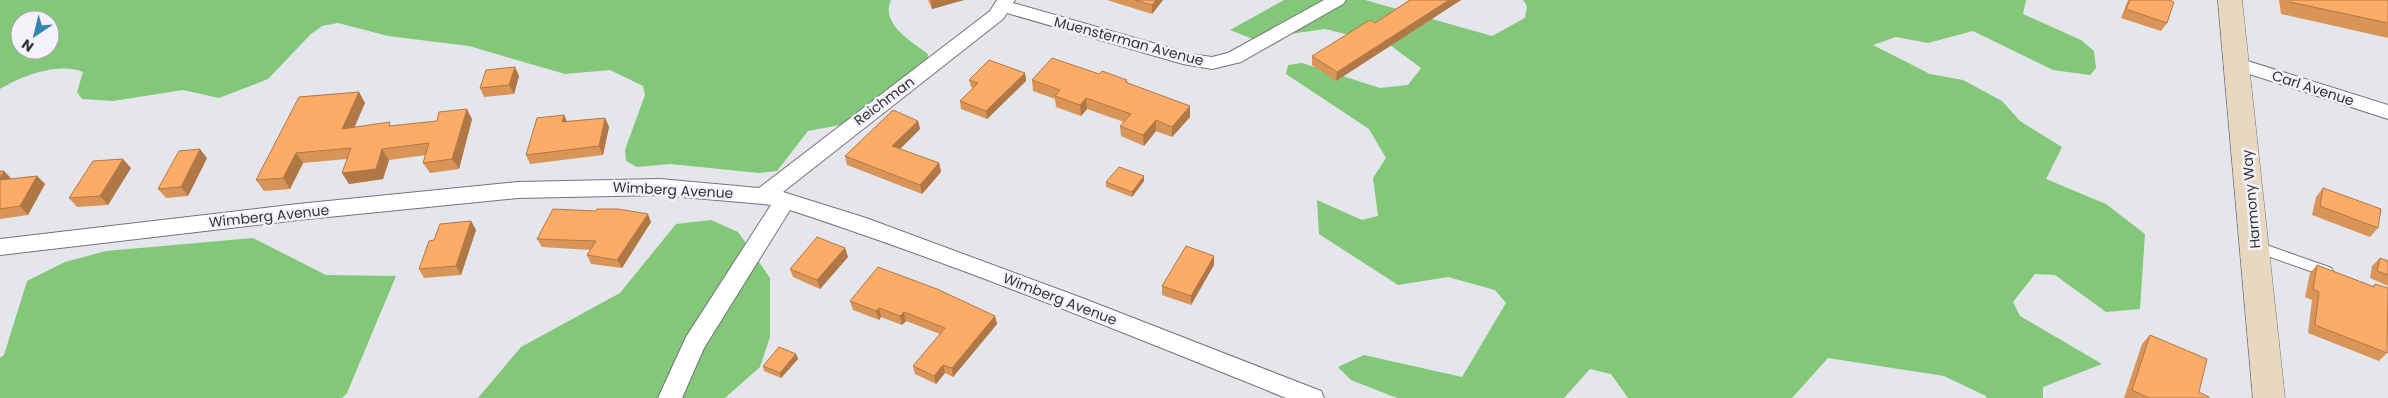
<svg xmlns="http://www.w3.org/2000/svg" width="2388" height="398" viewBox="0 0 2388 398" font-family="Poppins,sans-serif">
<rect width="100%" height="100%" fill="#e5e5ec"/>
<g fill="#83c779" fill-rule="evenodd">
<path d="M0 0H891C880 24 912 42 928 54L927 63 869 111 840 125 808 131 777 171 759 173 670 164 637 167 626 161 625 150 645 95 643 86 610 70 565 74 469 46 388 36 338 23 322 26 311 34 268 79 219 98 183 90 113 101 82 99 77 92 83 72C58 62 22 76 0 89ZM20 20H50V50H20Z"/>
<polygon points="1284,0 1365,0 1492,36 1525,18 1527,6 1523,0 2026,0 2023,14 2081,40 2094,51 2096,68 2090,75 2053,70 1973,31 1928,43 1896,37 1873,45 1930,74 1963,80 2002,101 2020,121 2062,147 2046,179 2106,204 2145,234 2140,309 2106,312 2055,275 2035,274 2013,302 2020,316 2102,364 2043,387 2043,398 1986,398 1986,396 1944,376 1828,358 1792,398 1628,398 1611,374 1590,369 1564,398 1397,398 1351,380 1338,367 1364,355 1462,377 1506,303 1495,290 1448,277 1398,285 1319,234 1317,200 1362,220 1378,216 1373,178 1386,158 1369,129 1286,74 1288,65 1302,63 1380,88 1408,85 1421,68 1390,45 1325,29 1253,39 1230,30"/>
<polygon points="711,220 738,232 770,278 770,337 760,367 725,398 478,398 521,347 620,293 676,224"/>
<polygon points="253,238 326,275 396,276 347,393 342,398 0,398 0,358 4,355 27,281 65,262 106,251"/>
</g>
<g fill="none" stroke-linecap="round" stroke-linejoin="round">
<defs>
<polyline id="lane" points="2257,247 2328,272"/>
<g id="street">
<path d="M997 0H1015L1013 3 1191 54 1212 57 1228 53 1324 0H1346L1343 4 1241 62 1212 69 1183 64 1007 13 1003 19 783 192 866 218 1082 298 1321 391 1324 398H1286C1122 332 958 265 790 210L704 348 682 398H658L686 337 771 205 763 204 660 195 518 198 298 220 0 255V239L298 204 518 182 660 179 759 188 990 11Z"/>
<polygon points="2238,58 2388,105 2388,119 2231,68 2228,64 2231,60"/>
</g>
<polygon id="secondary" points="2218,0 2242,0 2285,398 2253,398"/>
</defs>
<use href="#lane" stroke="#74747a" stroke-width="12"/>
<use href="#street" stroke="#74747a" stroke-width="2"/>
<use href="#secondary" stroke="#74747a" stroke-width="1"/>
<use href="#lane" stroke="#fff" stroke-width="10"/>
<use href="#street" fill="#fff" fill-rule="evenodd"/>
<use href="#secondary" fill="#e9d8c0" fill-rule="evenodd"/>
</g>
<g fill="#d99458">
<polygon points="928,0 964,0 932,9"/>
<polygon points="1107,0 1163,0 1152,14"/>
<polygon points="1409,0 1461,0 1336,81 1312,65 1312,56 1375,23"/>
<polygon points="2128,0 2169,0 2167,23 2161,31 2121,18"/>
<polygon points="2279,0 2388,0 2388,38 2281,14"/>
<polygon points="1025,73 1026,81 987,119 961,109 960,101 973,88 971,87 969,80"/>
<polygon points="1099,74 1127,80 1127,82 1190,117 1172,137 1156,131 1144,146 1121,136 1120,126 1124,122 1087,109 1081,116 1056,107 1055,99 1033,91 1032,80"/>
<polygon points="519,76 514,94 484,97 480,88"/>
<polygon points="359,92 365,103 354,127 392,126 472,119 459,169 430,173 423,163 426,155 389,160 383,179 349,184 347,159 303,163 290,189 264,191 256,180"/>
<polygon points="564,115 567,121 605,118 609,127 603,155 530,164 526,155"/>
<polygon points="918,121 920,129 900,149 939,163 941,172 922,194 847,165 845,156"/>
<polygon points="207,158 188,196 166,198 158,189"/>
<polygon points="131,168 108,205 77,207 69,198"/>
<polygon points="0,171 4,171 12,179 37,176 45,184 28,215 0,219"/>
<polygon points="1144,176 1144,181 1132,197 1106,187 1106,182"/>
<polygon points="2323,188 2378,228 2370,237 2312,215 2316,197"/>
<polygon points="471,221 476,230 461,275 424,278 419,269 434,240"/>
<polygon points="651,222 622,268 591,264 587,255 591,250 542,247 537,239"/>
<polygon points="845,248 848,257 820,289 793,277 790,269"/>
<polygon points="2380,258 2388,261 2388,286 2370,278 2372,266"/>
<polygon points="1214,265 1191,305 1162,295 1162,286"/>
<polygon points="2317,265 2373,286 2375,284 2387,353 2379,361 2308,333 2312,300 2305,297 2310,273"/>
<polygon points="850,301 995,316 997,324 953,377 945,373 936,384 915,374 913,366 940,334 906,321 902,325 881,317 879,320 853,310"/>
<polygon points="2150,335 2199,392 2209,398 2124,398 2142,344"/>
<polygon points="796,354 798,359 781,378 764,371 763,366"/>
</g>
<g fill="#b07847">
<polygon points="931,0 964,0 932,9"/>
<polygon points="1156,0 1163,0 1152,14 1152,5"/>
<polygon points="1449,0 1461,0 1336,81 1337,72"/>
<polygon points="515,67 519,76 514,94 509,85"/>
<polygon points="1025,73 1026,81 987,119 986,111"/>
<polygon points="359,92 365,103 349,140 342,129"/>
<polygon points="1086,98 1087,109 1081,116 1080,105"/>
<polygon points="1190,106 1190,117 1172,137 1172,127"/>
<polygon points="467,109 472,119 459,169 452,159"/>
<polygon points="564,115 568,124 562,122"/>
<polygon points="605,118 609,127 603,155 599,146"/>
<polygon points="1156,120 1156,131 1144,146 1143,135"/>
<polygon points="918,121 920,129 894,155 892,146"/>
<polygon points="200,149 207,158 188,196 181,187"/>
<polygon points="382,149 389,160 383,179 349,184 342,173"/>
<polygon points="296,153 303,163 290,189 283,178"/>
<polygon points="123,159 131,168 108,205 100,196"/>
<polygon points="939,163 941,172 922,194 920,185"/>
<polygon points="4,171 12,180 0,182 0,178"/>
<polygon points="37,176 45,184 28,215 20,206"/>
<polygon points="1144,176 1144,181 1132,197 1132,192"/>
<polygon points="648,214 651,222 622,268 617,260"/>
<polygon points="471,221 476,230 461,275 456,266"/>
<polygon points="845,248 848,257 820,289 817,280"/>
<polygon points="1214,256 1214,265 1191,305 1191,296"/>
<polygon points="879,308 881,317 879,320 876,311"/>
<polygon points="904,312 906,321 902,325 900,316"/>
<polygon points="995,316 997,324 953,377 952,368"/>
<polygon points="796,354 798,359 781,378 780,373"/>
<polygon points="943,365 945,373 936,384 934,376"/>
</g>
<g fill="#fcac66" stroke="#b07847">
<polygon points="1135,0 1156,0 1152,5"/>
<polygon points="1410,0 1449,0 1337,72 1312,56 1370,20 1375,23"/>
<polygon points="2130,0 2169,0 2174,2 2167,23 2126,9"/>
<polygon points="2290,0 2388,0 2388,23 2290,2"/>
<polygon points="1052,58 1099,74 1102,71 1127,80 1125,82 1190,106 1172,127 1156,120 1143,135 1120,126 1131,114 1086,98 1080,105 1055,96 1060,90 1032,80"/>
<polygon points="989,60 1025,73 986,111 960,101 978,83 969,80"/>
<polygon points="515,67 509,85 480,88 486,70"/>
<polygon points="359,92 342,129 390,122 389,126 437,121 439,112 467,109 452,159 423,163 429,143 382,149 376,169 342,173 351,148 296,153 283,178 256,180 299,97"/>
<polygon points="893,110 918,121 892,146 939,163 920,185 845,156"/>
<polygon points="564,115 562,122 605,118 599,146 526,155 537,118"/>
<polygon points="200,149 181,187 158,189 179,151"/>
<polygon points="123,159 100,196 69,198 93,161"/>
<polygon points="1119,167 1144,176 1132,192 1106,182"/>
<polygon points="0,171 4,171 0,178"/>
<polygon points="37,176 20,206 0,209 0,180"/>
<polygon points="2323,188 2381,209 2378,228 2320,206"/>
<polygon points="553,209 596,211 597,209 618,209 648,214 617,260 587,255 596,241 537,239"/>
<polygon points="471,221 456,266 419,269 429,241 434,240 440,224"/>
<polygon points="817,237 845,248 817,280 790,269"/>
<polygon points="1186,246 1214,256 1191,296 1162,286"/>
<polygon points="2380,258 2388,261 2388,275 2377,271"/>
<polygon points="2317,265 2374,287 2375,284 2388,288 2387,353 2315,325 2319,292 2313,289"/>
<polygon points="878,267 937,289 995,316 952,368 943,365 934,376 913,366 945,328 904,312 900,316 879,308 876,311 850,301"/>
<polygon points="2150,335 2207,359 2199,392 2209,397 2209,398 2149,398 2132,390"/>
<polygon points="779,347 796,354 780,373 763,366"/>
</g>
<g text-anchor="middle" stroke-width="5" stroke-linejoin="round" paint-order="stroke">
<g font-size="14" fill="#343336" stroke="#f3f2f9">
<text transform="translate(1129 41) rotate(15)" y="5">Muensterman Avenue</text>
<text transform="translate(2313 88) rotate(18)" y="5">Carl Avenue</text>
<text transform="translate(884 101) rotate(-37)" y="5">Reichman</text>
<text transform="translate(673 190) rotate(3)" y="5">Wimberg Avenue</text>
<text transform="translate(2251 199) rotate(-95)" y="5">Harmony Way</text>
<text transform="translate(269 216) rotate(-6)" y="5">Wimberg Avenue</text>
<text transform="translate(1060 299) rotate(21)" y="5">Wimberg Avenue</text>
</g>
</g>
<g transform="translate(35 35) rotate(215)"><circle r="24" fill="#f3f2f9" stroke="#a7a6ab"/>
<path d="M0-4L9 19L0 12L-9 19Z" fill="#3188b7"/>
<text y="-8" font-size="14" font-weight="bold" text-anchor="middle" fill="#343336">N</text>
</g>
</svg>
